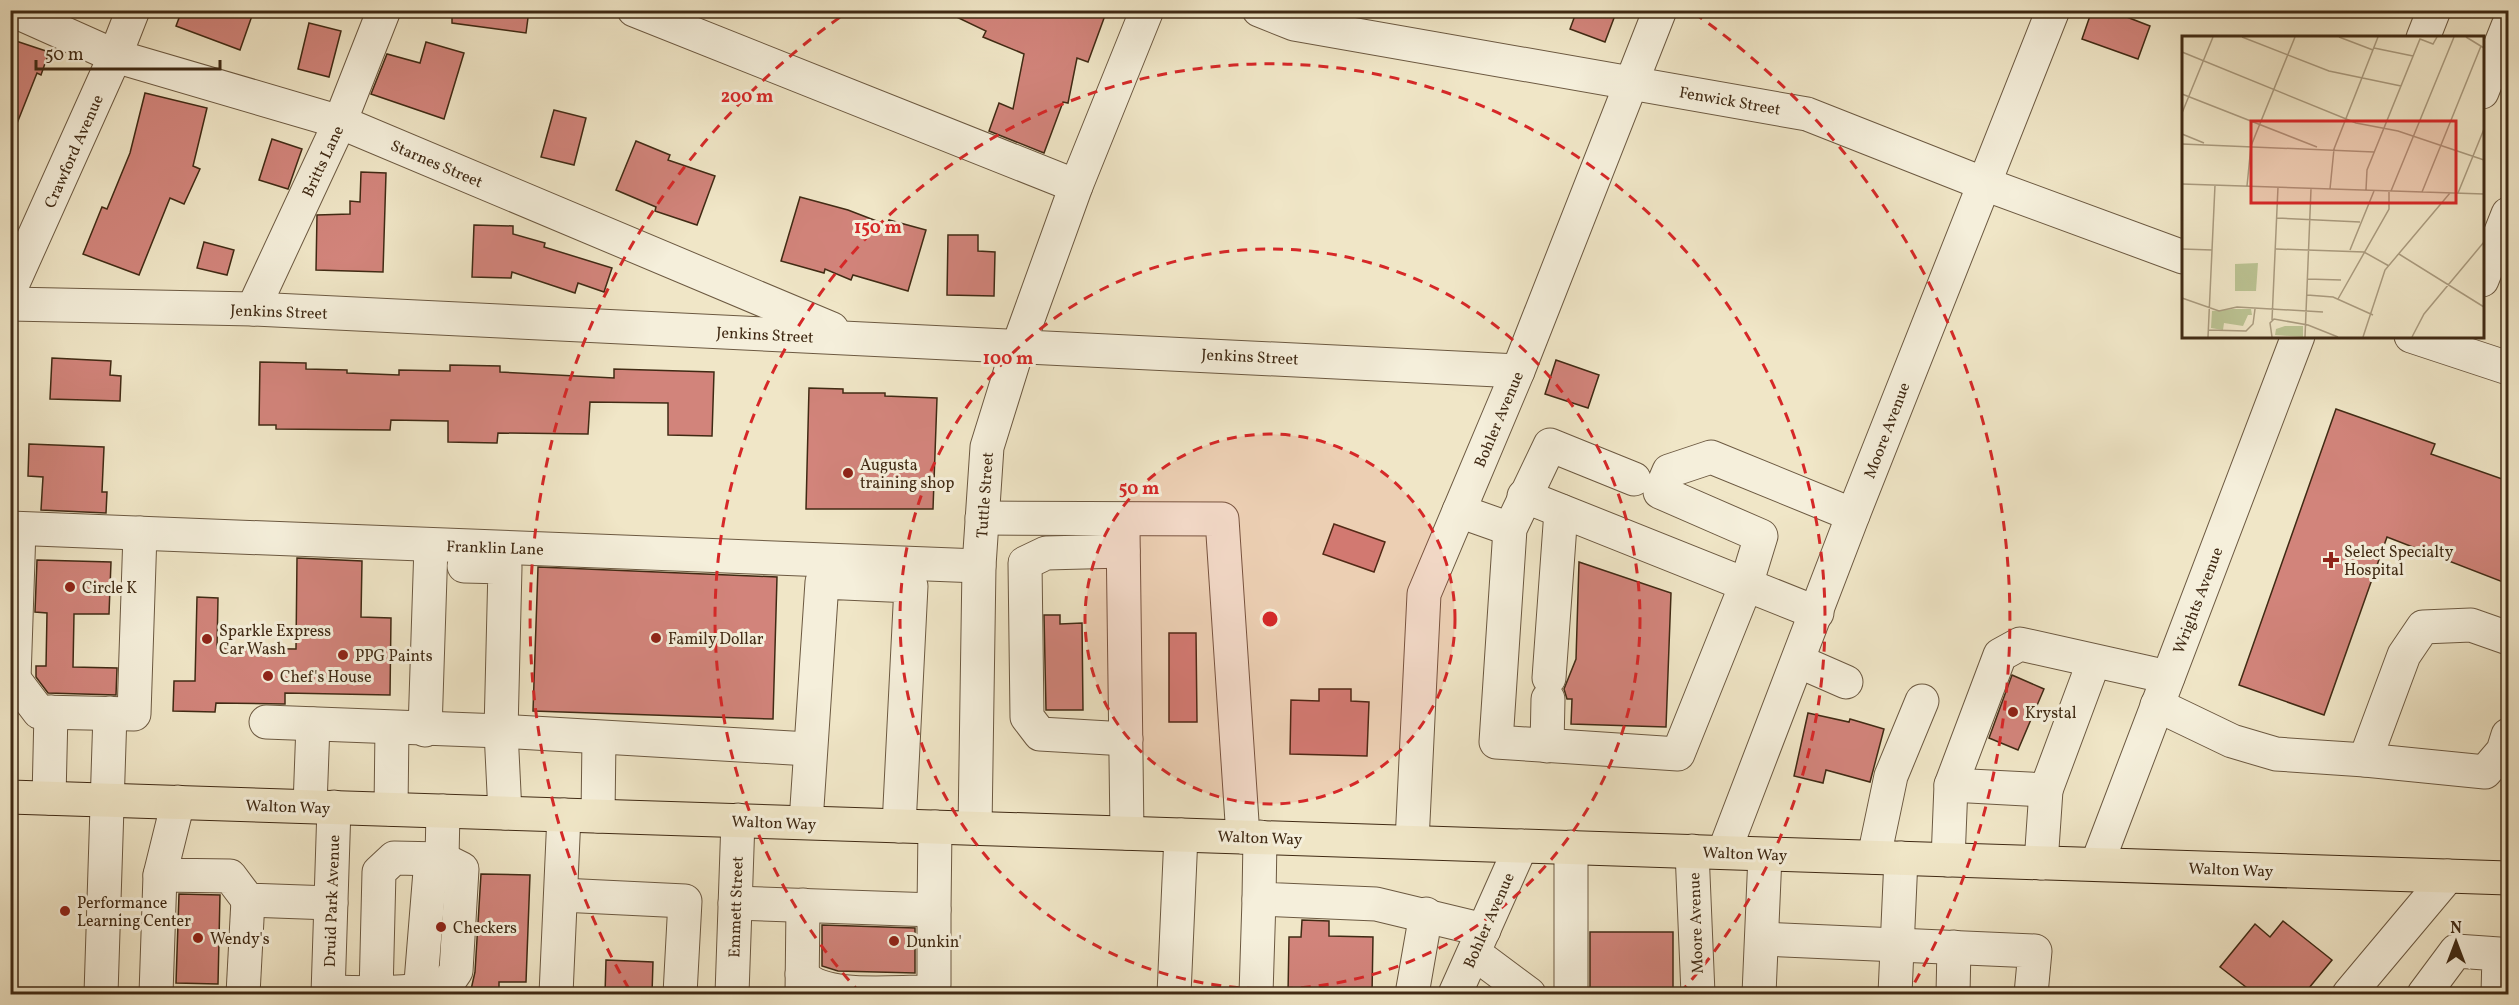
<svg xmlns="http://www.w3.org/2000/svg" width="2519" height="1005" viewBox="0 0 2519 1005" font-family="Vollkorn,serif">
<rect width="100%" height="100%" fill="#f0e6c7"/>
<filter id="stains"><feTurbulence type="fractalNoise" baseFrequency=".00333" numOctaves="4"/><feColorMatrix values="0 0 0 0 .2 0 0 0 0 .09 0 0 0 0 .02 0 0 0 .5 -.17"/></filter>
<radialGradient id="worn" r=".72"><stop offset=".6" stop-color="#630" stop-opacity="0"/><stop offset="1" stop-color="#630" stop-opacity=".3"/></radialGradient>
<g fill="#d2847b" stroke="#402a14" stroke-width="1.5">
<polygon points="182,10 254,10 240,50 176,26"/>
<polygon points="452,10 529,10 526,33 452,23"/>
<polygon points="942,10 1107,10 1088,62 1077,58 1068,103 1063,102 1044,153 989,131 999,103 1013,109 1024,54 983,37 986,31"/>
<polygon points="1577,10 1617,10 1605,42 1570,29"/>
<polygon points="2092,10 2121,10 2119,14 2150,26 2138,59 2082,39"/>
<polygon points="309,23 341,31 329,77 298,69"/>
<polygon points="10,39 49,52 41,75 37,73 12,136"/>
<polygon points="426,42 464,53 444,119 371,94 387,54 420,63"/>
<polygon points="145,93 207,108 193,166 200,169 184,204 170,198 139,275 83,254 102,207 107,209 130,153"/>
<polygon points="554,110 586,118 574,165 541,157"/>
<polygon points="272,139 302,149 288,189 259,180"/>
<polygon points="636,141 670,155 668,160 715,176 697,225 655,211 656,207 616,190"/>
<polygon points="361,172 386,173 383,272 316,270 317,215 350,214 350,201 360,202"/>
<polygon points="800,197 848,210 887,225 889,220 926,230 908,291 853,275 851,280 825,269 824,273 781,261"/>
<polygon points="474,225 513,226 513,234 545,243 544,247 612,268 604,292 578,283 575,293 512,272 511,278 472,277"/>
<polygon points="948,235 978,235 978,251 995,252 994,296 947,295"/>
<polygon points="204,242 234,250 227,275 197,268"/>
<polygon points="52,358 111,361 110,375 121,376 120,401 50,399"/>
<polygon points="1556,360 1599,375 1588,408 1545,394"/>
<polygon points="260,362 306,363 306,369 347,370 347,373 399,375 399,370 450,371 450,365 500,366 500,372 614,378 614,369 714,372 712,436 668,435 668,403 590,402 588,434 498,433 497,443 448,442 448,421 391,420 390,430 276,429 276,425 259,425"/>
<polygon points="809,388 843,389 843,393 885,393 885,396 937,398 933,509 806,509"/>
<polygon points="2336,409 2435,444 2431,454 2508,481 2508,584 2387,537 2324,715 2239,685"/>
<polygon points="29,444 104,447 102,492 107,492 106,513 41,510 43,477 28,476"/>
<polygon points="1334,524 1385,542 1374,572 1323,554"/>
<polygon points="297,558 362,561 361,617 391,618 390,695 285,693 285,704 216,703 215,712 173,711 174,681 195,681 197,597 218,598 217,648 296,649"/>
<polygon points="37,560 111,562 109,614 74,614 73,667 117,668 116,695 48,693 36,677 36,666 46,666 47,613 35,612"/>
<polygon points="1579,562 1671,593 1666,727 1571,724 1572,699 1567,699 1564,689 1576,659"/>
<polygon points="538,567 777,577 773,719 533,711"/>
<polygon points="1044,615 1060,615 1060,624 1082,623 1083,710 1046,710"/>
<polygon points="1169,633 1196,633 1197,722 1169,722"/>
<polygon points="2012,675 2044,689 2018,750 1989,738"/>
<polygon points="1319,689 1351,689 1351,701 1369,702 1367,756 1290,754 1291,700 1319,701"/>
<polygon points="1808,713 1849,722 1850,719 1884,729 1870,782 1826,770 1823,783 1794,776"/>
<polygon points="481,874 530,875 526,982 499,982 499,994 470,994 475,972"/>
<polygon points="179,894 220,895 218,984 176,983"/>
<polygon points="1302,920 1329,921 1329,936 1373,937 1372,994 1288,994 1289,937 1301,937"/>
<polygon points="2283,921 2332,960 2304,994 2255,994 2220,967 2255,924 2270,937"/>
<polygon points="822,925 915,928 915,973 838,971 822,966"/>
<rect x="1590" y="932" width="83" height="62"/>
<polygon points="606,960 653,962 652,994 605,994"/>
</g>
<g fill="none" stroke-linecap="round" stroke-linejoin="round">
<defs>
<g id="minor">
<polyline points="12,10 115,56 340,122 832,329"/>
<polyline points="634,10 1076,186"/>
<polyline points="1259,10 1294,24 1807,114 1982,183 2183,257"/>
<polyline points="2423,38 2434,10"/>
<polyline points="2482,92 2508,26"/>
<polyline points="2482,280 2508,214"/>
<polyline points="10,290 115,56 133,10"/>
<polyline points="10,304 253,309 1518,371"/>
<polyline points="253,309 340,122 384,10"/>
<polyline points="2411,336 2508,368"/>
<polyline points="1634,479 1550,445 1510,529 1496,742 1678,754 1746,585 1761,536 1660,492 1669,471 1711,457 1853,515"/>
<polyline points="1524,496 1817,613"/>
<polyline points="1459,511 1510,529"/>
<polyline points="982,518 1222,519 1243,837"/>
<polyline points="10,528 979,566"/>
<polyline points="1123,530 1127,833"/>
<polyline points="1123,551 1046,553 1025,563 1027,717 1040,734 1126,739"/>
<polyline points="464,566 505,567 501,731 505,813"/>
<polyline points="1798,661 1846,682"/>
<polyline points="2094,661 2046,790 1951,785 2000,655 2020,644 2168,677"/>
<polyline points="1549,678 1561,511"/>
<polyline points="10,679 14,679 19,529"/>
<polyline points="14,679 39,712 134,714 140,533"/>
<polyline points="2157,705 2232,741 2276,754 2365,760 2485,772 2503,751 2508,735"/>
<polyline points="266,722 501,731 809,749"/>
<polyline points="425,730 431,545"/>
<polyline points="1547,746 1548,699"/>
<polyline points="2365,760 2404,655 2423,627 2471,625 2508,638"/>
<polyline points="49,798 51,712"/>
<polyline points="178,802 160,875 230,876 248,900 331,903"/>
<polyline points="310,806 313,724"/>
<polyline points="391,809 392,728"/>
<polyline points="598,816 599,738"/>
<polyline points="806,822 822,582 911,586 899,826"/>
<polyline points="975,828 979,566 987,447 1019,344 1076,186 1147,10"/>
<polyline points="1260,837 1259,899 1376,904 1484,930"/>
<polyline points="1412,842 1424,594 1518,371 1660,10"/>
<polyline points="1692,851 1698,994"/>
<polyline points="1724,852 1853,515 2053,10"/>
<polyline points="1874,857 1891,776 1922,701"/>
<polyline points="442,859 443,811"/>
<polyline points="1948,860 1951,785"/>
<polyline points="2041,863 2046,790"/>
<polyline points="2097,864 2298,336"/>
<polyline points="561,895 685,901 680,994"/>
<polyline points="735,903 934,910 935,827"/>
<polyline points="1763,939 2035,951 2031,994"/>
<polyline points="1474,953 1529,994"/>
<path d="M802 974C821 1001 897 991 929 992L934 985V910"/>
<path d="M328 992C368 993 406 994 445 987L456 971 462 869 442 859 394 858 379 872 376 994"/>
<polyline points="101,994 110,713"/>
<polyline points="156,994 160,875"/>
<polyline points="243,994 248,900"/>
<polyline points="328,994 334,807"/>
<polyline points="409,994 421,982 431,859"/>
<polyline points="556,994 564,815"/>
<polyline points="732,994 738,820"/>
<polyline points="802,994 803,905"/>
<polyline points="1174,994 1181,835"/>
<polyline points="1256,994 1259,899"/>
<polyline points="1412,994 1426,914"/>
<polyline points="1455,994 1521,846"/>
<polyline points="1571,994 1571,847"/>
<polyline points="1759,994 1765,855"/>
<polyline points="1895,994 1901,858"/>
<polyline points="1953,994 1954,947"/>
<polyline points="2349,994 2448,876"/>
<polyline points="2424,994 2456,951 2499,954 2498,994"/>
</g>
<polyline id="major" points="10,797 2508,878"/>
</defs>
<use href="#minor" stroke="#6c5941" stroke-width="35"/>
<use href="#major" stroke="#402a14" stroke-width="35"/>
<use href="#minor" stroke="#f5efdb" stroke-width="33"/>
<use href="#major" stroke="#f0e6c7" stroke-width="33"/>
</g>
<circle cx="1270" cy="619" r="185" fill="#d62828" fill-opacity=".12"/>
<g fill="none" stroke="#d62828" stroke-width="3" stroke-dasharray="10 8">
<circle cx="1270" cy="619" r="185"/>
<circle cx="1270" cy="619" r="370"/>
<path d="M861 994A555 555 0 1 1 1679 994"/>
<path d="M629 989A740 740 0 0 1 846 13M1694 13A740 740 0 0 1 1911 989"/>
</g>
<g fill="#8f2418" stroke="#f5efdb" stroke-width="2">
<circle cx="848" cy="473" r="6"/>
<path d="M2328 551h6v6h6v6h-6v6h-6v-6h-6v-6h6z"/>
<circle cx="70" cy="587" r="6"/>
<circle cx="656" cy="638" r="6"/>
<circle cx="207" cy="639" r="6"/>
<circle cx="343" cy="655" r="6"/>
<circle cx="268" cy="676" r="6"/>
<circle cx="2013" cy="712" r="6"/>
<circle cx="65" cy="911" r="6"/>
<circle cx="441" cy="927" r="6"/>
<circle cx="198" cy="938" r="6"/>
<circle cx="894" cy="941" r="6"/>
</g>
<g text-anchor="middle" stroke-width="6" stroke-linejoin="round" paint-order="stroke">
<g font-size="16" fill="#402a14" stroke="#f5efdb">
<text transform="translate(1730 100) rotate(10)" y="6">Fenwick Street</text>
<text transform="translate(73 151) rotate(-66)" y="6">Crawford Avenue</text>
<text transform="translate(322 161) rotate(-65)" y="6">Britts Lane</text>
<text transform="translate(437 163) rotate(23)" y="6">Starnes Street</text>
<text transform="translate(279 311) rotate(2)" y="6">Jenkins Street</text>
<text transform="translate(765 334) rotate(3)" y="6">Jenkins Street</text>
<text transform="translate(1250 356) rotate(3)" y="6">Jenkins Street</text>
<text transform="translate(1498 419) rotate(-67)" y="6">Bohler Avenue</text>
<text transform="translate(1886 430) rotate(-69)" y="6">Moore Avenue</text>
<text transform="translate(984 495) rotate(-86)" y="6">Tuttle Street</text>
<text transform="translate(495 547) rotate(2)" y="6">Franklin Lane</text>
<text transform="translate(2197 600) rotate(-69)" y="6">Wrights Avenue</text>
<text transform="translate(288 806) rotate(2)" y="6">Walton Way</text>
<text transform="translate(774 822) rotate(2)" y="6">Walton Way</text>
<text transform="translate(1260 837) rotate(2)" y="6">Walton Way</text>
<text transform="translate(1745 853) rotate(2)" y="6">Walton Way</text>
<text transform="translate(2231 869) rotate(2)" y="6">Walton Way</text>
<text transform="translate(331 901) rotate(-88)" y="6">Druid Park Avenue</text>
<text transform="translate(735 907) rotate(-88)" y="6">Emmett Street</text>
<text transform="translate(1488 920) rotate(-66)" y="6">Bohler Avenue</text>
<text transform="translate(1695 923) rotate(-92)" y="6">Moore Avenue</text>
</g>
<g font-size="16" fill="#402a14" stroke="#f5efdb" text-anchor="start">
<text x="860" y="470">Augusta<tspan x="860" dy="18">training shop</tspan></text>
<text x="2344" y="557">Select Specialty<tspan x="2344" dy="18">Hospital</tspan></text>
<text x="82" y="593">Circle K</text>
<text x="219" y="636">Sparkle Express<tspan x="219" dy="18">Car Wash</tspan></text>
<text x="668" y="644">Family Dollar</text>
<text x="355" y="661">PPG Paints</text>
<text x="280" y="682">Chef's House</text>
<text x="2025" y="718">Krystal</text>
<text x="77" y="908">Performance<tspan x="77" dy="18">Learning Center</tspan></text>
<text x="453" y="933">Checkers</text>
<text x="210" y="944">Wendy's</text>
<text x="906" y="947">Dunkin'</text>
</g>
</g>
<g transform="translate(2182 36)">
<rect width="302" height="302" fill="#f0e6c7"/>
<path d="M76 227 74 255H53V228ZM51 273H69L70 279H66L61 290 42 287 41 294 29 292 30 275ZM103 290H121V301L93 299 94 293Z" fill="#bcc494"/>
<path fill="none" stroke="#aa9b7f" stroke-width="1.5" d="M60 1 147 35 219 50M157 1 191 14M284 1 302 12M192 12 231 20M0 16 174 87 216 95 302 124M0 58 135 111M0 77 31 1M0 98 22 107M0 108 192 116M0 148 302 158M65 150 69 110 113 1M148 153 152 113 196 1M184 154 185 134 238 3 251 8 255 1M209 155 272 1M240 156 299 10M276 157 302 93M95 182 178 186M0 213 30 214M94 213 182 216 207 230M168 214 192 155M217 218 302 271M125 243 159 244M125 259 151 261 191 279M0 262 37 275 55 271 141 276M156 263 207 173V156M90 284 96 151M27 294 64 295 71 288 73 273M26 301 33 149M90 301 88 287 92 283 126 289 156 301M123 301 129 153M181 301 203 234 268 157M230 301 242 278 302 206"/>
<path fill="#d62828" fill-opacity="0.15" stroke="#d62828" stroke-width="3" d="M69 85H274V167H69Z"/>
<rect width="302" height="302" fill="none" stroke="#402a14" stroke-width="3"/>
</g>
<circle cx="1270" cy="619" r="9" fill="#d62828" stroke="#f5efdb" stroke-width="3"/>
<g font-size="18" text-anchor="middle" font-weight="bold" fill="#d62828" stroke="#f5efdb" stroke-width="6" stroke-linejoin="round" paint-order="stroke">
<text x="747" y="102">200 m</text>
<text x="878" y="233">150 m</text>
<text x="1008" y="364">100 m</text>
<text x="1139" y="494">50 m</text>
</g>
<rect width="2519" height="1005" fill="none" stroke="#f0e6c7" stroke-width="36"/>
<rect x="12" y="12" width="2495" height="981" fill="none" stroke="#402a14" stroke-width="3"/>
<rect x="18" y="18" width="2483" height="969" fill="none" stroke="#402a14" stroke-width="1.5"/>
<g transform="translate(2456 942)" stroke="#f5efdb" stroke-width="4.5" paint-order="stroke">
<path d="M0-4.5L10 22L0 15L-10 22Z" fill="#402a14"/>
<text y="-9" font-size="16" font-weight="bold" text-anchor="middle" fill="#402a14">N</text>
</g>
<path d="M36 60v9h184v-9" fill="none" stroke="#402a14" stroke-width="3"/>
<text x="45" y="60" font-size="18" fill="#402a14" stroke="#f5efdb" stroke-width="4.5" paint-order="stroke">50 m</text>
<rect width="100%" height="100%" filter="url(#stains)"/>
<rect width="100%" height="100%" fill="url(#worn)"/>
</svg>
